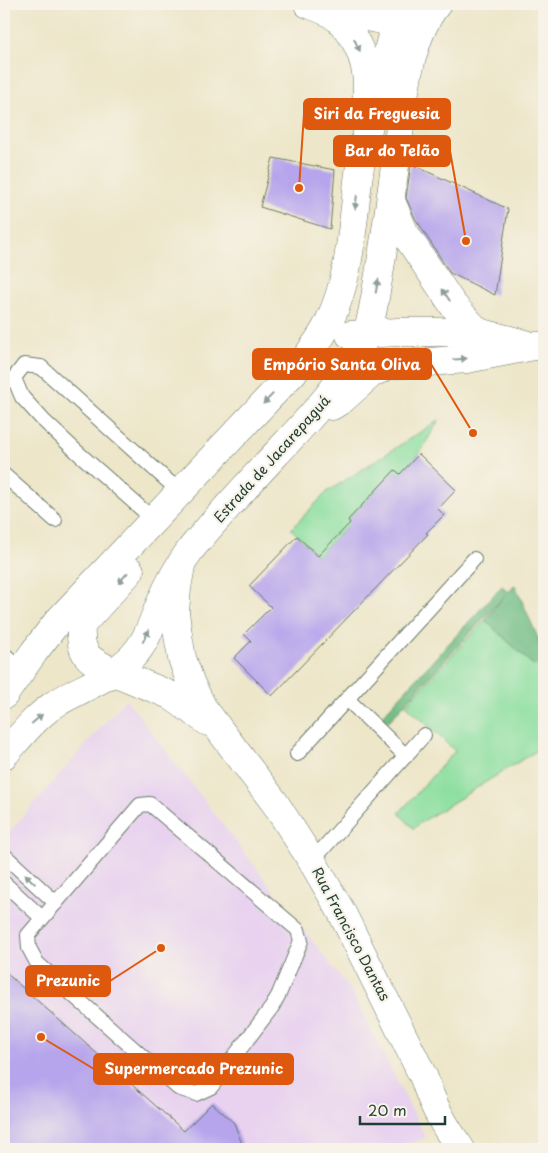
<svg xmlns="http://www.w3.org/2000/svg" width="548" height="1153" viewBox="0 0 548 1153" font-family="'Playpen Sans',sans-serif">
<rect width="100%" height="100%" fill="#f7f3e8"/>
<filter id="ink" filterUnits="userSpaceOnUse"><feTurbulence type="fractalNoise" baseFrequency=".02" numOctaves="2"/><feDisplacementMap in="SourceGraphic" scale="10" xChannelSelector="R" yChannelSelector="G"/><feConvolveMatrix kernelMatrix="1 2 1 2 8 2 1 2 1" color-interpolation-filters="sRGB"/></filter>
<filter id="wash" filterUnits="userSpaceOnUse"><feTurbulence type="fractalNoise" baseFrequency=".0096" numOctaves="4" result="noise"/><feDisplacementMap in="SourceGraphic" scale="20" xChannelSelector="R" yChannelSelector="G"/><feGaussianBlur stdDeviation="1.12" result="paint"/><feColorMatrix in="noise" values="0 0 0 0 0 0 0 0 0 0 0 0 0 0 0 0 0 1.4 0 .05"/><feComposite in="paint" operator="in"/></filter>
<g filter="url(#wash)">
<rect width="100%" height="100%" fill="#ede6c9"/>
<polygon fill="#e8d2ef" points="126,699 351,991 426,1138 393,1149 4,1149 4,838"/>
<g fill="#8ddfa0" stroke="#568e6a">
<polygon points="439,420 419,454 400,474 395,471 348,519 350,523 318,556 291,529 327,492"/>
<polygon points="485,620 534,666 544,657 544,746 420,823 414,829 399,813 455,751 406,705"/>
</g>
<polygon fill="#72be86" stroke="#487e5d" points="515,585 544,652 544,657 535,666 485,620 506,594 388,722 382,716 502,586 509,592"/>
<g id="blocks">
<g fill="#b6a4ec">
<polygon points="273,158 335,170 330,229 260,207"/>
<polygon points="411,164 508,209 495,295 450,273 415,218 406,198"/>
<polygon points="419,454 456,490 438,509 444,515 426,533 428,534 272,696 234,658 251,641 244,634 271,607 249,586 297,536 318,556 350,523 348,520 395,470 400,474"/>
<polygon points="4,971 184,1131 212,1103 234,1123 244,1149 4,1149"/>
</g>
</g>
</g>
<g filter="url(#ink)">
<use href="#blocks" fill-opacity="0" stroke="#677868" stroke-width="1"/>
<g fill="none" stroke-linecap="round" stroke-linejoin="round">
<defs>
<g id="lane">
<polyline points="4,475 55,520"/>
<polyline points="153,519 76,451 43,420 22,397 14,378 24,365 41,367 180,492"/>
<polyline points="4,654 22,670"/>
<polyline points="347,699 406,756"/>
<polyline points="297,754 474,559"/>
<polygon points="150,804 298,930 301,941 279,994 272,1007 211,1087 196,1094 178,1088 37,963 29,948 28,935 140,805"/>
<polyline points="4,855 56,903"/>
<polyline points="312,861 424,735"/>
<polyline points="4,883 42,918"/>
</g>
<g id="street">
<path d="M181 566 177 588 175 612 178 635 182 658 191 684 203 708 275 803 312 861 341 911 424 1078C433 1106 444 1126 461 1149"/>
<polyline points="114,672 170,695 208,722"/>
</g>
<g id="secondary">
<path d="M308 4C316 7 326 10 333 15 353 29 365 56 367 80 367 87 367 95 366 103"/>
<path d="M324 5C344 10 366 19 386 20 396 20 405 18 414 17"/>
<polyline points="391,201 404,232 453,305 478,332"/>
<polyline points="350,335 398,332 478,332 526,344"/>
<polyline points="332,406 343,399 372,373 390,365 467,359 534,346 544,346"/>
<path d="M114 672C89 660 79 656 81 625L130 571"/>
<path d="M4 695 34 652 58 621 302 363C312 350 322 337 329 322 354 270 352 210 362 154 367 131 374 107 380 84 384 69 387 54 391 39 394 27 399 15 405 4"/>
<path d="M4 755C20 737 35 717 55 704 81 688 112 678 133 656 147 641 152 623 160 604 168 585 178 566 191 549 218 516 247 485 276 454 310 418 346 381 366 335 372 320 374 302 377 286 385 241 391 196 397 151 403 105 407 41 437 4"/>
</g>
</defs>
<use href="#lane" stroke="#677868" stroke-width="16"/>
<use href="#street" stroke="#677868" stroke-width="29"/>
<use href="#secondary" stroke="#677868" stroke-width="29"/>
<use href="#lane" stroke="#fff" stroke-width="14"/>
<use href="#street" stroke="#fff" stroke-width="28"/>
<use href="#secondary" stroke="#fff" stroke-width="28"/>
</g>
<defs><path id="oneway-solid" d="M-6-.8H1V-3.2L6.5 0L1 3.2V.8H-6Z" transform="scale(1.25)"/></defs>
<g fill="#8f9e9a">
<use href="#oneway-solid" transform="translate(357 45) rotate(65)"/>
<use href="#oneway-solid" transform="translate(356 202) rotate(98)"/>
<use href="#oneway-solid" transform="translate(377 286) rotate(-79)"/>
<use href="#oneway-solid" transform="translate(446 295) rotate(-124)"/>
<use href="#oneway-solid" transform="translate(460 359) rotate(-5)"/>
<use href="#oneway-solid" transform="translate(268 399) rotate(134)"/>
<use href="#oneway-solid" transform="translate(123 578) rotate(131)"/>
<use href="#oneway-solid" transform="translate(146 636) rotate(-62)"/>
<use href="#oneway-solid" transform="translate(37 719) rotate(-41)"/>
<use href="#oneway-solid" transform="translate(30 879) rotate(-136)"/>
</g>
</g>
<g text-anchor="middle" stroke-width="4.5" stroke-linejoin="round" paint-order="stroke">
<g font-size="14" fill="#1f3d34" stroke="#f7f3e8">
<text transform="translate(272 459) rotate(-48)" y="5">Estrada de Jacarepaguá</text>
<text transform="translate(351 934) rotate(62)" y="5">Rua Francisco Dantas</text>
</g>
</g>
<path fill="none" stroke="#de580e" stroke-width="2" d="M299 188L304 114M466 241L450 151M473 433L431 364M161 948L110 981M41 1037L94 1069"/>
<g fill="#de580e" stroke="#f7f3e8" stroke-width="2">
<circle cx="299" cy="188" r="5"/>
<circle cx="466" cy="241" r="5"/>
<circle cx="473" cy="433" r="5"/>
<circle cx="161" cy="948" r="5"/>
<circle cx="41" cy="1037" r="5"/>
</g>
<g fill="#de580e" stroke="#de580e" stroke-width="2">
<rect x="304" y="99" width="146" height="30" rx="5"/>
<rect x="334" y="136" width="116" height="30" rx="5"/>
<rect x="253" y="349" width="178" height="30" rx="5"/>
<rect x="26" y="966" width="84" height="30" rx="5"/>
<rect x="94" y="1054" width="199" height="30" rx="5"/>
</g>
<g font-size="15" text-anchor="middle" font-weight="bold" fill="#fff">
<text x="377" y="119">Siri da Freguesia</text>
<text x="392" y="156">Bar do Telão</text>
<text x="342" y="370">Empório Santa Oliva</text>
<text x="68" y="986">Prezunic</text>
<text x="194" y="1074">Supermercado Prezunic</text>
</g>
<rect width="548" height="1153" fill="none" stroke="#f7f3e8" stroke-width="20"/>
<path d="M360 1116v8h85v-8" fill="none" stroke="#1f3d34" stroke-width="2.5"/>
<text x="368" y="1116" font-size="15" fill="#1f3d34" stroke="#f7f3e8" stroke-width="4" paint-order="stroke">20 m</text>
</svg>
